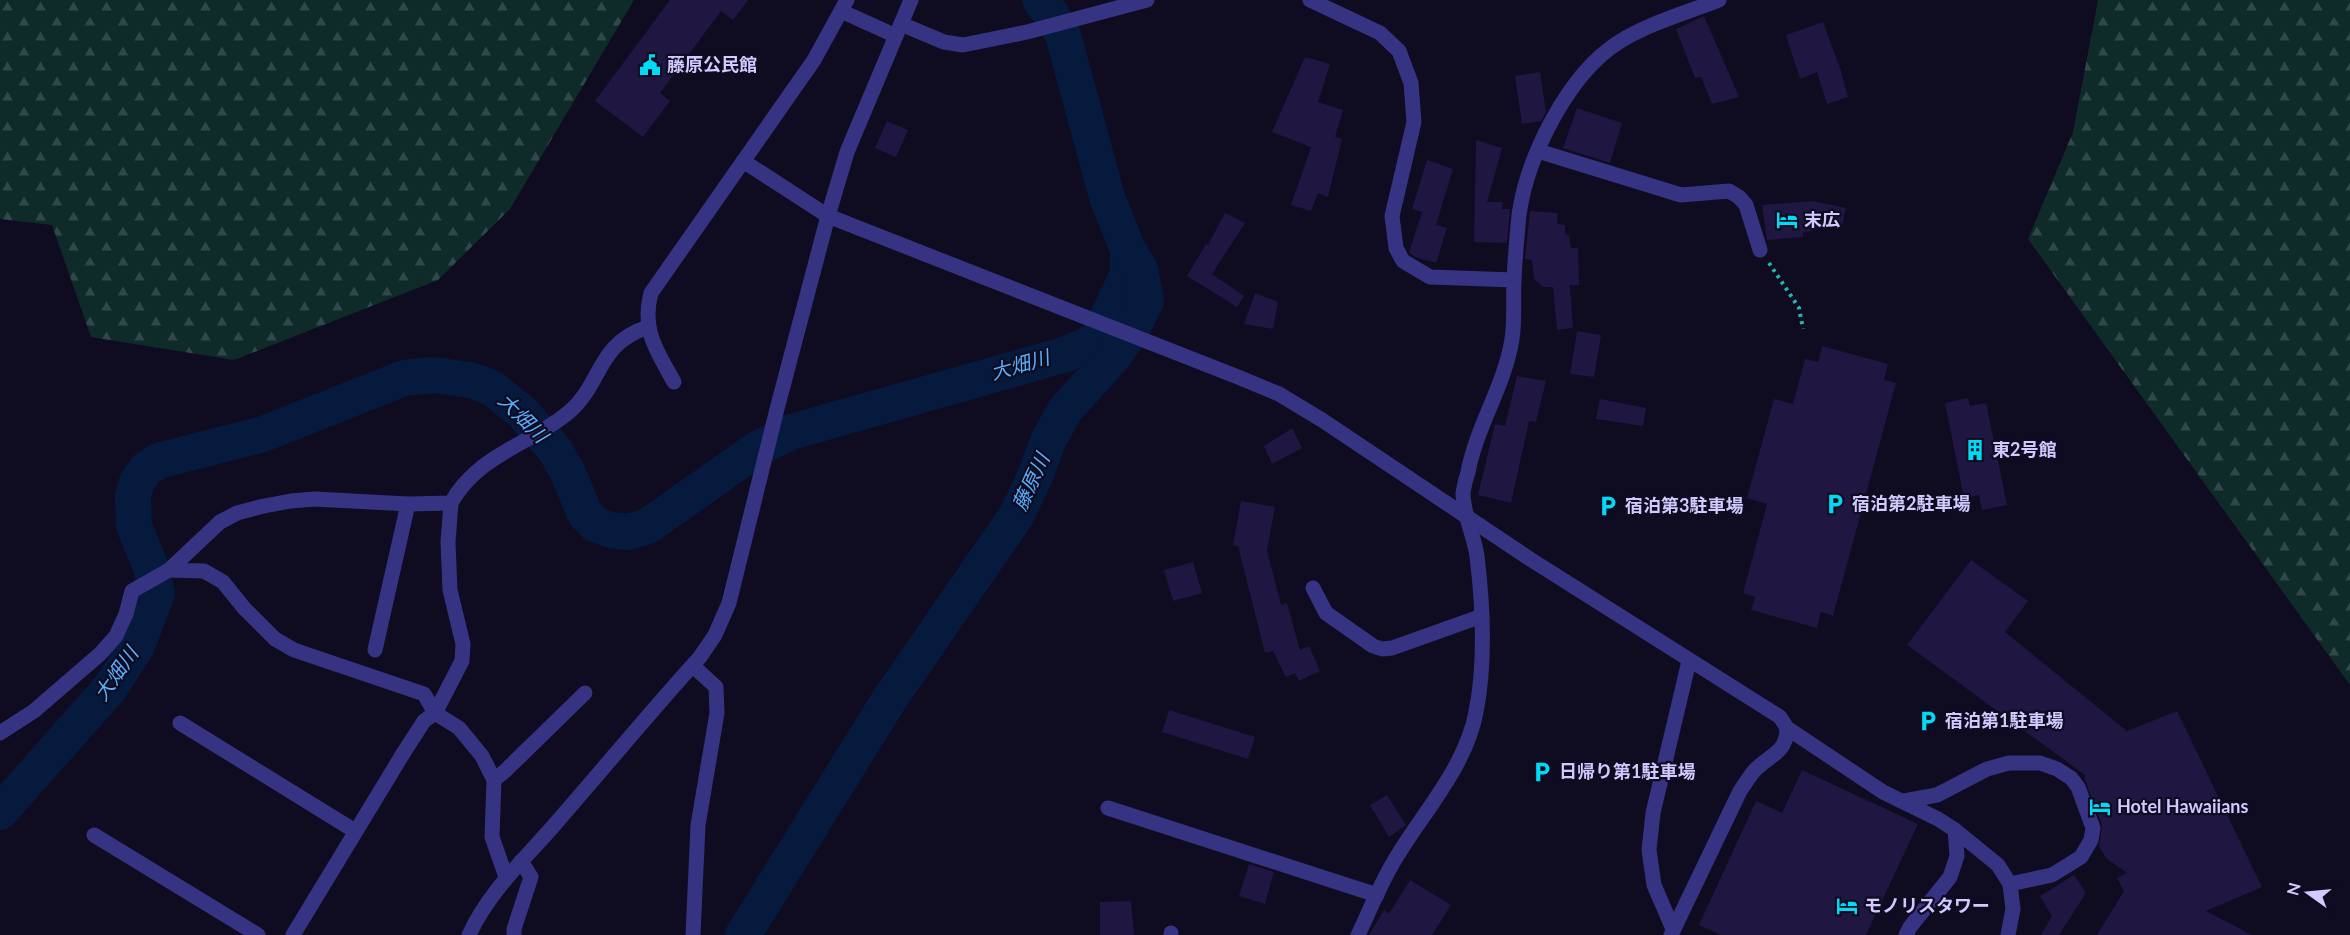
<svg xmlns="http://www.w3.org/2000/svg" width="2350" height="935" viewBox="0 0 2350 935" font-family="Lato,'Noto Sans JP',sans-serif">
<defs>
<pattern id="forest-firs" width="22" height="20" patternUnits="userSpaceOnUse" patternTransform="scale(1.5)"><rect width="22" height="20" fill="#0e2a29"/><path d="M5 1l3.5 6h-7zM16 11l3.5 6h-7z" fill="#304849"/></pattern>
</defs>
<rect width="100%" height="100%" fill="#0f0b20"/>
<g fill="url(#forest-firs)">
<polygon points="0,0 634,0 510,209 438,280 234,360 91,337 52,225 0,219"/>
<polygon points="2098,0 2350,0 2350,685 2028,239 2073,132"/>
</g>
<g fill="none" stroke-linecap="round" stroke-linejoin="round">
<g stroke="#061a3e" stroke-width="36">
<polyline points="0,812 110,688 136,648 157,594 151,568 134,526 133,496 137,482 146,469 158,461 263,434 404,378 433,375 470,380 492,388 522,412 555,450 568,473 585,514 596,525 611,530 628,532 648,526 757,449 791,432 1067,354 1104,337 1107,318 1128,274 1128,250"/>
<polyline points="743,935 889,700 1016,516 1036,474 1048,441 1065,410 1114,356 1132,329 1146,301 1140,269 1128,250 1107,197 1063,35 1053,17 1040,0"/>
</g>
</g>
<g fill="#1f1642">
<polygon points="670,0 748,0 733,20 721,11 660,93 670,101 643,137 595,101"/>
<polygon points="1704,16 1739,97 1712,104 1701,77 1695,78 1676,29"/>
<polygon points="1823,22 1841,71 1848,97 1827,104 1817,72 1800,79 1786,35"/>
<polygon points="1305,57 1330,64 1318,102 1343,110 1335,137 1342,139 1328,197 1318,193 1311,211 1291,205 1311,147 1272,132"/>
<polygon points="1540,72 1546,112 1541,121 1522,124 1515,76"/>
<polygon points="1577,108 1622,123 1610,163 1563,148"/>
<polygon points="887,121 908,130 896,157 875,148"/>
<polygon points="1476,140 1502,148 1487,202 1503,202 1502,209 1510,209 1507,243 1474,242"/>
<polygon points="1427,160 1453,169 1436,225 1447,228 1436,263 1415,257 1409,252 1422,212 1412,209"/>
<polygon points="1812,201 1846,208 1842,226 1813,220 1814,231 1803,232 1803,237 1767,240 1762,205"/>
<polygon points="1530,211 1558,213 1557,224 1565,225 1565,234 1569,235 1571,248 1578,248 1579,285 1570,285 1573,328 1557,330 1553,287 1543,287 1534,279 1532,260 1525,259"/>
<polygon points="1225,213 1245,223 1212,274 1244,296 1237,307 1187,276 1206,244 1208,245"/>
<polygon points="1255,293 1278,302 1273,329 1244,324"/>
<polygon points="1577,331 1601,335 1594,377 1570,374"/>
<polygon points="1822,346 1888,364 1884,380 1896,383 1833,616 1821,612 1817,628 1751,610 1755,597 1743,593 1767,504 1747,498 1774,399 1793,404 1805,359 1818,362"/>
<polygon points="1517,376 1546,381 1536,422 1529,421 1511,503 1478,495 1495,424 1505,426"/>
<polygon points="1968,398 1970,406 1986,403 2007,505 1982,510 1979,495 1964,498 1945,403"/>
<polygon points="1600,399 1646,408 1643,426 1596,419"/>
<polygon points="1292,428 1302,448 1272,464 1264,446"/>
<polygon points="1241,501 1275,507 1267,550 1281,605 1287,603 1300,650 1309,646 1320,671 1299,681 1295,673 1286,677 1273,651 1265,653 1238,546 1233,545"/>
<polygon points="1971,560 2028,601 2005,632 2127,731 2177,711 2262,887 2206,911 2252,935 2097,935 2124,891 2117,878 2127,873 2106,858 2099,846 2102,825 2085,780 2085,775 1907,645"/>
<polygon points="1193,562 1202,593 1173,601 1164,570"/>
<polygon points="1169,710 1255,737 1248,759 1162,732"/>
<polygon points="1802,770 1918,824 1866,935 1721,935 1699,925 1756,801 1782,813"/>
<polygon points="1387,795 1406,825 1389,837 1370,805"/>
<polygon points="1249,864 1274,872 1265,904 1239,896"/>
<polygon points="2074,875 2086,893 2059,935 2041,935 2052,916 2040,896"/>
<polygon points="1410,880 1451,905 1432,935 1369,935 1384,910 1389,914"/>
<polygon points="1131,901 1134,935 1100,935 1100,902"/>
</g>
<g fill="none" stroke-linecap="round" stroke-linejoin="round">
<polyline stroke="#25b7b0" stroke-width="4" stroke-dasharray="3 4.5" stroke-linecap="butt" points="1769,263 1799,308 1803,329"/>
<g stroke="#363382" stroke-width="15">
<polyline points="1310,0 1380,33 1399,51 1411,83 1414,122 1392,216 1396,248 1403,261 1430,277 1514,280"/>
<polyline points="841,11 896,36"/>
<polyline points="901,24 944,42 963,45 1027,32 1147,0"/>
<polyline points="1538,151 1681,195 1729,191 1739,197 1746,205 1760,250"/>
<polyline points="743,161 828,216 1238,377 1279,394 1322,420 1530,559 1780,717 1787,728 1883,792 1938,819 1955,830 1998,865 2010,884 2013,909 2008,935"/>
<path d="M674 382C657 351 641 330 651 293L814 60 847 0"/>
<polyline points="1313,588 1326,613 1373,646 1382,649 1392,648 1482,616"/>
<polyline points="375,650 408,504"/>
<polyline points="693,666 716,687 717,713 698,825 693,935"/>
<path d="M435 713 424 694 294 650 275 639 244 608 223 582 204 571 169 570 220 522 237 513 264 506 291 501 315 499 408 504 451 503C478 454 530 445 569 412 603 383 596 344 648 327"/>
<polyline points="435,713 462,661 463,644 450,590 448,542 451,503"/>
<polyline points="180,723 355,831"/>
<polyline points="0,733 34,711 100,654 116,636 126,614 132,591 169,570"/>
<polyline points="494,780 505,771 585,693"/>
<polyline points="1904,801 1937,795 1987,769 2009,763 2040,763 2057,769 2071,778 2078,787 2093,828 2091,840 2081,857 2052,875 2010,884"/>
<polyline points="1108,808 1377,895"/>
<polyline points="94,835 258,935"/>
<polyline points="1673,929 1654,885 1649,850 1653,813 1689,661"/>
<polyline points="1171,933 1171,935"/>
<polyline points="293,935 404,752 424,721 435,713 459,728 482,756 494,780 492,837 506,877"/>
<path d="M469 935C489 891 525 859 556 823 604 768 651 711 700 657L715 635 729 603 777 409 828 216 847 152 911 0"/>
<polyline points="514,935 514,929 531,877 521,861"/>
<path d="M1358 935C1371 908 1382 879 1399 853 1427 808 1466 765 1476 712 1486 662 1483 606 1477 556 1474 535 1463 514 1463 493 1464 486 1466 478 1468 472 1477 425 1505 385 1512 339 1515 320 1513 299 1514 280 1515 258 1517 236 1519 215 1527 157 1568 74 1619 42 1649 23 1686 13 1719 0"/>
<path d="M1671 935 1740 791C1745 784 1749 777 1754 771 1769 755 1787 753 1787 728"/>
<polyline points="1906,935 1910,927 1950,877 1957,856 1955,830"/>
</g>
</g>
<defs>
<symbol id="civic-bare" viewBox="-9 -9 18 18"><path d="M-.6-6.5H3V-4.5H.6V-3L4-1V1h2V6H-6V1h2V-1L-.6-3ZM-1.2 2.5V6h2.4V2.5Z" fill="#00daf5" stroke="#0f0b20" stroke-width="2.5" paint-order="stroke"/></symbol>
<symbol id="hotel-bare" viewBox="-9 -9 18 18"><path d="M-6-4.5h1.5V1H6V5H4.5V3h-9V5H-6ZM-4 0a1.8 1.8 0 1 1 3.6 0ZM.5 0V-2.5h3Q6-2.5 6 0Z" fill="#00daf5" stroke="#0f0b20" stroke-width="2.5" paint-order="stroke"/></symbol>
<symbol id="building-bare" viewBox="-9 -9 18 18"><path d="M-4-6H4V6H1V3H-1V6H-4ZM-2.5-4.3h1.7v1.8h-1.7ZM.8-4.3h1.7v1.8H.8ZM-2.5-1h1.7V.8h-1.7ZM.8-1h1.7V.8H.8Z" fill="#00daf5" stroke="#0f0b20" stroke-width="2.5" paint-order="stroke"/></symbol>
<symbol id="parking-bare" viewBox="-9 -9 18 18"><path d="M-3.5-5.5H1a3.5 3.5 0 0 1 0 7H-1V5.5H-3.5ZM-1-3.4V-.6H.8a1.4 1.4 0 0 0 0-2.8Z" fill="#00daf5" stroke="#0f0b20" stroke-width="2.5" paint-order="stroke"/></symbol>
</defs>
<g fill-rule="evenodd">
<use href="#civic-bare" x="635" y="50" width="30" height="30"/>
<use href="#hotel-bare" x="1772" y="205" width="30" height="30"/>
<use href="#building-bare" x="1960" y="435" width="30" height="30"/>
<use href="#parking-bare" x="1820" y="489" width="30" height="30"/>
<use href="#parking-bare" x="1593" y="491" width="30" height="30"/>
<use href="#parking-bare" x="1913" y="706" width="30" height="30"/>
<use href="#parking-bare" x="1527" y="757" width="30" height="30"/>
<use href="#hotel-bare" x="2085" y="792" width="30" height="30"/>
<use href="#hotel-bare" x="1832" y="891" width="30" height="30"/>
</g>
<g text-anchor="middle" stroke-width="4.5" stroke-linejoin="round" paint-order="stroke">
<g font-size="18" font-weight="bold" fill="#d0caff" stroke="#0f0b20" text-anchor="start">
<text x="667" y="71">藤原公民館</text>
<text x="1804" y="226">末広</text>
<text x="1992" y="456">東2号館</text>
<text x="1852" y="510">宿泊第2駐車場</text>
<text x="1625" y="512">宿泊第3駐車場</text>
<text x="1945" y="727">宿泊第1駐車場</text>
<text x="1559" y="778">日帰り第1駐車場</text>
<text x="2117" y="813">Hotel Hawaiians</text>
<text x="1864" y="912">モノリスタワー</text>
</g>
<g font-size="20" font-style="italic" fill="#58b0ff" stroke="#0f0b20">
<text transform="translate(1020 365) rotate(-16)" y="7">大畑川</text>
<text transform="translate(523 418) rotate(45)" y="7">大畑川</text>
<text transform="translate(1031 482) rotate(-65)" y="7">藤原川</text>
<text transform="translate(116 674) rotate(-55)" y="7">大畑川</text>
</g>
</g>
<g transform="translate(2308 893) rotate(285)" stroke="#0f0b20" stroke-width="4.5" paint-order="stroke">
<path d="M0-4.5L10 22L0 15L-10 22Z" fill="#d0caff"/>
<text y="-9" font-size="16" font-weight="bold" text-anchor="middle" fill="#d0caff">N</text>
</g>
</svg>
